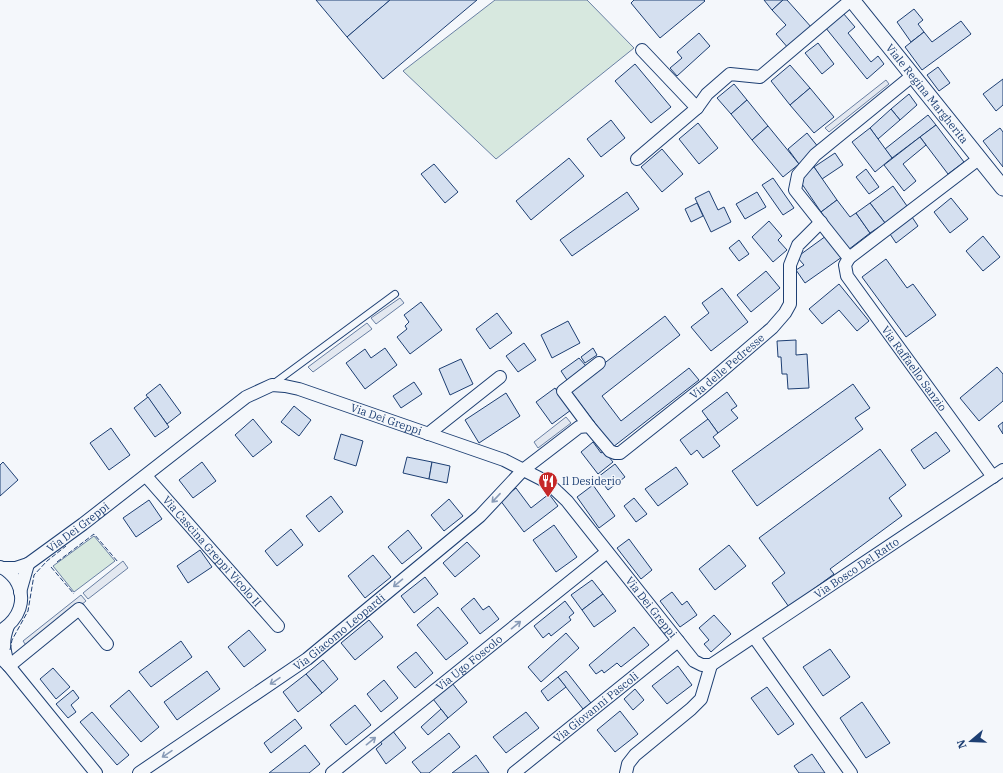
<svg xmlns="http://www.w3.org/2000/svg" width="1003" height="773" viewBox="0 0 1003 773" font-family="'IBM Plex Serif',serif">
<rect width="100%" height="100%" fill="#f4f7fb"/>
<g fill="#d7e8df" stroke="#687fa3">
<polygon points="495,0 587,0 634,48 496,159 403,71"/>
<polygon points="94,536 115,561 74,592 53,566"/>
</g>
<g fill="#e3e8f0" stroke="#687fa3">
<polygon points="886,80 889,84 829,132 825,128"/>
<polygon points="400,298 404,303 376,324 371,318"/>
<polygon points="367,323 372,329 313,372 308,367"/>
<polygon points="566,417 571,423 538,448 534,442"/>
<polygon points="123,561 128,568 88,599 83,593"/>
<polygon points="81,595 86,601 28,648 23,641"/>
</g>
<g fill="#d5e0f0" stroke="#1d3f73">
<polygon points="316,0 390,0 347,37"/>
<polygon points="390,0 477,0 383,79 347,37"/>
<polygon points="634,0 704,0 705,1 660,38 631,3"/>
<polygon points="764,0 783,0 772,10"/>
<polygon points="783,0 787,0 812,28 789,49 776,34 786,25 772,10"/>
<polygon points="914,9 923,20 918,24 924,32 911,42 897,22"/>
<polygon points="843,13 855,27 848,33 871,62 878,56 884,64 867,79 825,27"/>
<polygon points="961,21 971,34 922,70 905,47 924,32 932,42"/>
<polygon points="699,33 710,46 677,76 670,68 682,58 677,52"/>
<polygon points="818,43 834,64 822,74 805,53"/>
<polygon points="635,64 671,107 651,123 615,81"/>
<polygon points="790,65 810,88 790,105 771,81"/>
<polygon points="938,67 950,83 939,91 927,75"/>
<polygon points="1003,79 1003,105 996,111 983,94"/>
<polygon points="734,84 747,100 731,114 717,98"/>
<polygon points="810,88 834,117 814,133 790,105"/>
<polygon points="909,94 917,105 900,120 891,109"/>
<polygon points="747,100 768,126 752,140 731,114"/>
<polygon points="891,109 900,120 878,139 870,128"/>
<polygon points="928,115 936,125 892,158 885,149"/>
<polygon points="611,120 625,138 601,157 587,139"/>
<polygon points="698,123 718,148 699,164 679,139"/>
<polygon points="936,125 964,162 948,174 920,137"/>
<polygon points="768,126 799,164 783,177 752,140"/>
<polygon points="870,128 892,158 875,172 852,142"/>
<polygon points="1000,128 1003,132 1003,167 983,141"/>
<polygon points="807,133 819,148 799,164 788,149"/>
<polygon points="920,137 926,145 903,164 916,181 904,191 884,165"/>
<polygon points="662,149 683,174 662,192 641,167"/>
<polygon points="835,153 843,165 822,179 814,167"/>
<polygon points="569,158 584,176 531,220 516,201"/>
<polygon points="434,164 458,192 445,203 421,174"/>
<polygon points="814,167 837,200 821,212 802,184 805,173"/>
<polygon points="866,169 879,187 869,194 856,177"/>
<polygon points="773,178 794,208 783,215 762,185"/>
<polygon points="893,186 907,206 885,223 870,203"/>
<polygon points="709,191 718,210 724,207 731,222 711,232 695,198"/>
<polygon points="627,192 639,209 572,256 560,240"/>
<polygon points="757,192 766,207 745,219 736,204"/>
<polygon points="951,198 968,219 950,233 934,212"/>
<polygon points="837,200 850,217 856,213 870,233 848,250 821,212"/>
<polygon points="697,203 703,216 691,222 685,209"/>
<polygon points="870,203 885,223 870,233 856,213"/>
<polygon points="912,217 918,226 896,243 890,234"/>
<polygon points="769,221 782,236 778,240 787,250 773,262 752,237"/>
<polygon points="826,236 842,257 805,283 796,270 804,265 797,257"/>
<polygon points="983,236 1000,257 983,271 966,251"/>
<polygon points="739,240 749,254 739,261 729,248"/>
<polygon points="886,259 907,288 913,284 936,315 906,337 862,277"/>
<polygon points="766,271 780,288 751,312 737,295"/>
<polygon points="839,284 869,321 857,331 839,310 822,324 809,309"/>
<polygon points="722,288 748,322 711,351 691,327 709,313 702,303"/>
<polygon points="421,302 442,330 410,354 397,337 407,329 405,326 409,322 404,315"/>
<polygon points="497,313 512,333 490,349 476,329"/>
<polygon points="665,316 680,335 602,396 621,421 689,368 699,380 613,447 570,390"/>
<polygon points="568,321 580,343 552,358 541,335"/>
<polygon points="796,340 796,355 807,354 809,388 788,389 787,374 782,374 781,357 778,357 777,341"/>
<polygon points="524,343 536,360 518,372 506,356"/>
<polygon points="385,348 397,365 365,389 346,363 365,349 371,358"/>
<polygon points="593,348 597,355 585,363 581,357"/>
<polygon points="579,358 586,366 567,380 561,371"/>
<polygon points="461,359 473,384 450,395 439,369"/>
<polygon points="997,367 1003,374 1003,401 979,421 960,398"/>
<polygon points="414,382 422,394 401,408 393,396"/>
<polygon points="160,384 181,413 167,424 146,395"/>
<polygon points="853,384 870,408 855,418 863,429 757,506 732,471"/>
<polygon points="555,388 571,410 552,424 536,402"/>
<polygon points="727,392 737,406 731,410 738,418 718,433 702,411"/>
<polygon points="506,393 520,416 479,443 465,420"/>
<polygon points="148,397 169,427 155,437 134,408"/>
<polygon points="294,406 311,420 299,436 281,422"/>
<polygon points="253,419 272,442 253,457 235,435"/>
<polygon points="708,419 718,433 713,437 720,446 703,458 697,450 691,455 680,440"/>
<polygon points="1003,422 1003,434 998,426"/>
<polygon points="111,428 130,455 109,470 90,443"/>
<polygon points="936,432 950,451 924,469 911,450"/>
<polygon points="341,434 363,441 356,466 334,459"/>
<polygon points="593,442 601,453 604,451 613,462 598,474 581,452"/>
<polygon points="880,449 906,485 889,498 902,516 830,569 834,574 789,607 772,583 785,573 759,538"/>
<polygon points="407,457 432,462 429,479 403,473"/>
<polygon points="3,462 18,480 0,496 0,465"/>
<polygon points="202,462 216,481 193,498 179,480"/>
<polygon points="432,462 450,466 447,483 429,479"/>
<polygon points="615,464 625,477 608,490 598,477"/>
<polygon points="676,467 688,484 658,506 645,489"/>
<polygon points="593,485 615,516 599,528 577,497"/>
<polygon points="516,488 531,508 549,494 558,506 524,532 500,500"/>
<polygon points="331,496 343,512 319,532 306,516"/>
<polygon points="634,498 647,514 636,522 624,506"/>
<polygon points="449,499 463,516 444,531 431,515"/>
<polygon points="149,500 162,519 136,537 123,518"/>
<polygon points="554,525 577,557 556,572 533,540"/>
<polygon points="291,529 303,545 277,566 265,551"/>
<polygon points="408,530 422,548 402,564 388,547"/>
<polygon points="629,539 652,570 641,579 617,548"/>
<polygon points="467,542 480,556 455,577 443,563"/>
<polygon points="729,545 746,566 715,590 699,569"/>
<polygon points="200,550 212,567 188,583 177,566"/>
<polygon points="373,555 391,577 365,598 348,576"/>
<polygon points="425,577 438,594 414,613 401,596"/>
<polygon points="592,580 603,594 582,610 571,595"/>
<polygon points="672,592 682,605 687,601 697,615 680,627 660,601"/>
<polygon points="603,594 616,611 594,627 582,610"/>
<polygon points="474,598 483,610 489,606 499,619 480,634 461,609"/>
<polygon points="565,601 574,613 569,617 571,620 551,636 549,633 543,638 534,626"/>
<polygon points="438,607 468,643 446,660 417,625"/>
<polygon points="714,615 731,634 711,652 704,644 709,640 699,628"/>
<polygon points="369,620 383,637 355,660 341,643"/>
<polygon points="634,627 649,645 621,667 617,663 604,673 602,670 596,674 589,665"/>
<polygon points="249,630 266,650 244,667 228,647"/>
<polygon points="566,633 579,648 541,682 528,667"/>
<polygon points="181,641 192,657 151,687 139,672"/>
<polygon points="830,649 850,677 823,696 803,667"/>
<polygon points="416,652 433,673 415,688 397,667"/>
<polygon points="323,660 338,679 322,693 306,674"/>
<polygon points="678,666 692,685 667,704 652,686"/>
<polygon points="53,668 70,687 56,699 40,679"/>
<polygon points="207,671 220,689 177,720 164,702"/>
<polygon points="566,671 591,703 583,709 558,677"/>
<polygon points="306,674 322,693 298,712 283,692"/>
<polygon points="558,677 566,687 548,701 541,691"/>
<polygon points="384,680 398,698 381,712 367,694"/>
<polygon points="452,683 467,702 448,718 433,699"/>
<polygon points="767,687 794,724 778,735 751,698"/>
<polygon points="635,689 644,700 633,710 624,699"/>
<polygon points="73,690 79,698 71,705 76,712 68,718 56,704"/>
<polygon points="129,690 159,727 141,742 110,706"/>
<polygon points="862,702 890,743 866,758 840,718"/>
<polygon points="355,705 371,725 346,745 330,725"/>
<polygon points="441,709 448,718 428,735 421,727"/>
<polygon points="620,711 638,734 615,752 597,730"/>
<polygon points="92,712 129,755 117,765 80,722"/>
<polygon points="526,712 539,728 506,753 493,737"/>
<polygon points="295,719 302,728 271,753 264,743"/>
<polygon points="392,730 406,748 386,764 376,749 382,744 379,740"/>
<polygon points="449,733 460,747 429,773 421,773 412,762"/>
<polygon points="305,745 320,764 309,773 269,773"/>
<polygon points="812,754 825,773 799,773 794,766"/>
<polygon points="476,755 489,773 452,773"/>
</g>
<g fill="none" stroke-linecap="round" stroke-linejoin="round">
<defs>
<polyline id="service" points="273,384 395,294"/>
<g id="minor">
<polyline points="642,50 697,108 707,94 730,74 760,77 851,0"/>
<path id="s1" d="M912 76 815 155 798 175 795 190 849 258 845 265 847 276 993 477"/>
<polyline points="637,159 697,108"/>
<polyline points="849,258 980,158"/>
<polyline points="589,426 563,391 599,363"/>
<polyline points="428,434 500,377"/>
<path id="s2" d="M146 476 278 626"/>
<path id="s3" d="M28 564 83 524 246 397 272 385 285 386 299 389 504 460 547 482 567 501 694 661 702 665H711"/>
<path d="M0 567C6 569 11 574 15 579 28 599 19 620 0 631"/>
<polyline points="3,568 16,568 28,564 20,592"/>
<polyline points="754,637 851,773"/>
<polyline points="0,657 9,666 96,773"/>
<path d="M8 665C4 648 2 642 8 626"/>
<path id="s4" d="M711 665 1003 470"/>
<polyline points="9,666 79,609 107,644"/>
<path id="s5" d="M139 773 307 659 480 516 523 470 579 427 589 426 610 451 615 453H620L702 388 772 328 785 313 790 304V265L798 245 821 222"/>
<path id="s6" d="M332 773 607 552"/>
<path id="s7" d="M514 773 678 641"/>
<polyline points="626,773 628,764 635,755 691,709 701,699 711,665"/>
</g>
<g id="tertiary">
<path id="s8" d="M852 0 1003 188"/>
</g>
</defs>
<use href="#service" stroke="#1d3f73" stroke-width="8"/>
<use href="#minor" stroke="#1d3f73" stroke-width="14"/>
<use href="#tertiary" stroke="#1d3f73" stroke-width="17"/>
<use href="#service" stroke="#f4f7fb" stroke-width="6"/>
<use href="#minor" stroke="#f4f7fb" stroke-width="12"/>
<use href="#tertiary" stroke="#f4f7fb" stroke-width="15"/>
<g stroke="#1d3f73" stroke-width="1" stroke-dasharray="5 2" stroke-linecap="butt">
<polyline points="57,562 94,534 118,562"/>
<polyline points="51,567 74,594"/>
<polyline points="10,650 12,640 28,611 34,575 47,561 66,546"/>
</g>
</g>
<defs><path id="oneway-shaft" d="M-6 0H5M1.5-3L5.5 0L1.5 3" fill="none" stroke-width="1.6" stroke-linecap="round" stroke-linejoin="round"/></defs>
<g stroke="#889bb7">
<use href="#oneway-shaft" transform="translate(496 498) rotate(133)"/>
<use href="#oneway-shaft" transform="translate(398 583) rotate(140)"/>
<use href="#oneway-shaft" transform="translate(516 625) rotate(-39)"/>
<use href="#oneway-shaft" transform="translate(275 681) rotate(146)"/>
<use href="#oneway-shaft" transform="translate(371 741) rotate(-39)"/>
<use href="#oneway-shaft" transform="translate(167 754) rotate(146)"/>
</g>
<defs>
<symbol id="restaurant-pin" viewBox="-11 -11 22 30"><path d="M0 17L-7.5 6A9.5 9.5 0 1 1 7.5 6Z" fill="#c62828" stroke="#f4f7fb"/><path d="M-5-6h1v4h1v-4h1v4h1v-4h1v5L-1.5 .5V6h-2V.5L-5-1ZM5-6V6H3V1.5H1.5Q1.5-4 5-6Z" fill="#fff"/></symbol>
</defs>
<g fill-rule="evenodd">
<use href="#restaurant-pin" x="537" y="470" width="22" height="30"/>
</g>
<g text-anchor="middle" stroke-width="3" stroke-linejoin="round" paint-order="stroke">
<g font-size="11" fill="#1d3f73" stroke="#f4f7fb">
<text dy="4" stroke="none"><textPath href="#s8" startOffset="120">Viale Regina Margherita</textPath></text>
<text dy="4" stroke="none"><textPath href="#s5" startOffset="752">Via delle Pedresse</textPath></text>
<text dy="4" stroke="none"><textPath href="#s1" startOffset="387">Via Raffaello Sanzio</textPath></text>
<text dy="4" stroke="none"><textPath href="#s3" startOffset="423">Via Dei Greppi</textPath></text>
<text dy="4" stroke="none"><textPath href="#s3" startOffset="62">Via Dei Greppi</textPath></text>
<text dy="4" stroke="none"><textPath href="#s2" startOffset="100">Via Cascina Greppi Vicolo II</textPath></text>
<text dy="4" stroke="none"><textPath href="#s4" startOffset="175">Via Bosco Del Ratto</textPath></text>
<text dy="4" stroke="none"><textPath href="#s3" startOffset="759">Via Dei Greppi</textPath></text>
<text dy="4" stroke="none"><textPath href="#s5" startOffset="245">Via Giacomo Leopardi</textPath></text>
<text dy="4" stroke="none"><textPath href="#s6" startOffset="176">Via Ugo Foscolo</textPath></text>
<text dy="4" stroke="none"><textPath href="#s7" startOffset="105">Via Giovanni Pascoli</textPath></text>
</g>
<g font-size="11" fill="#1d3f73" stroke="#f4f7fb" text-anchor="start">
<text x="562" y="485">Il Desiderio</text>
</g>
</g>
<g transform="translate(971 741) rotate(251)" stroke="#f4f7fb" stroke-width="3" paint-order="stroke">
<path d="M0-3L7 15L0 10L-7 15Z" fill="#1d3f73"/>
<text y="-6" font-size="11" font-weight="bold" text-anchor="middle" fill="#1d3f73">N</text>
</g>
</svg>
